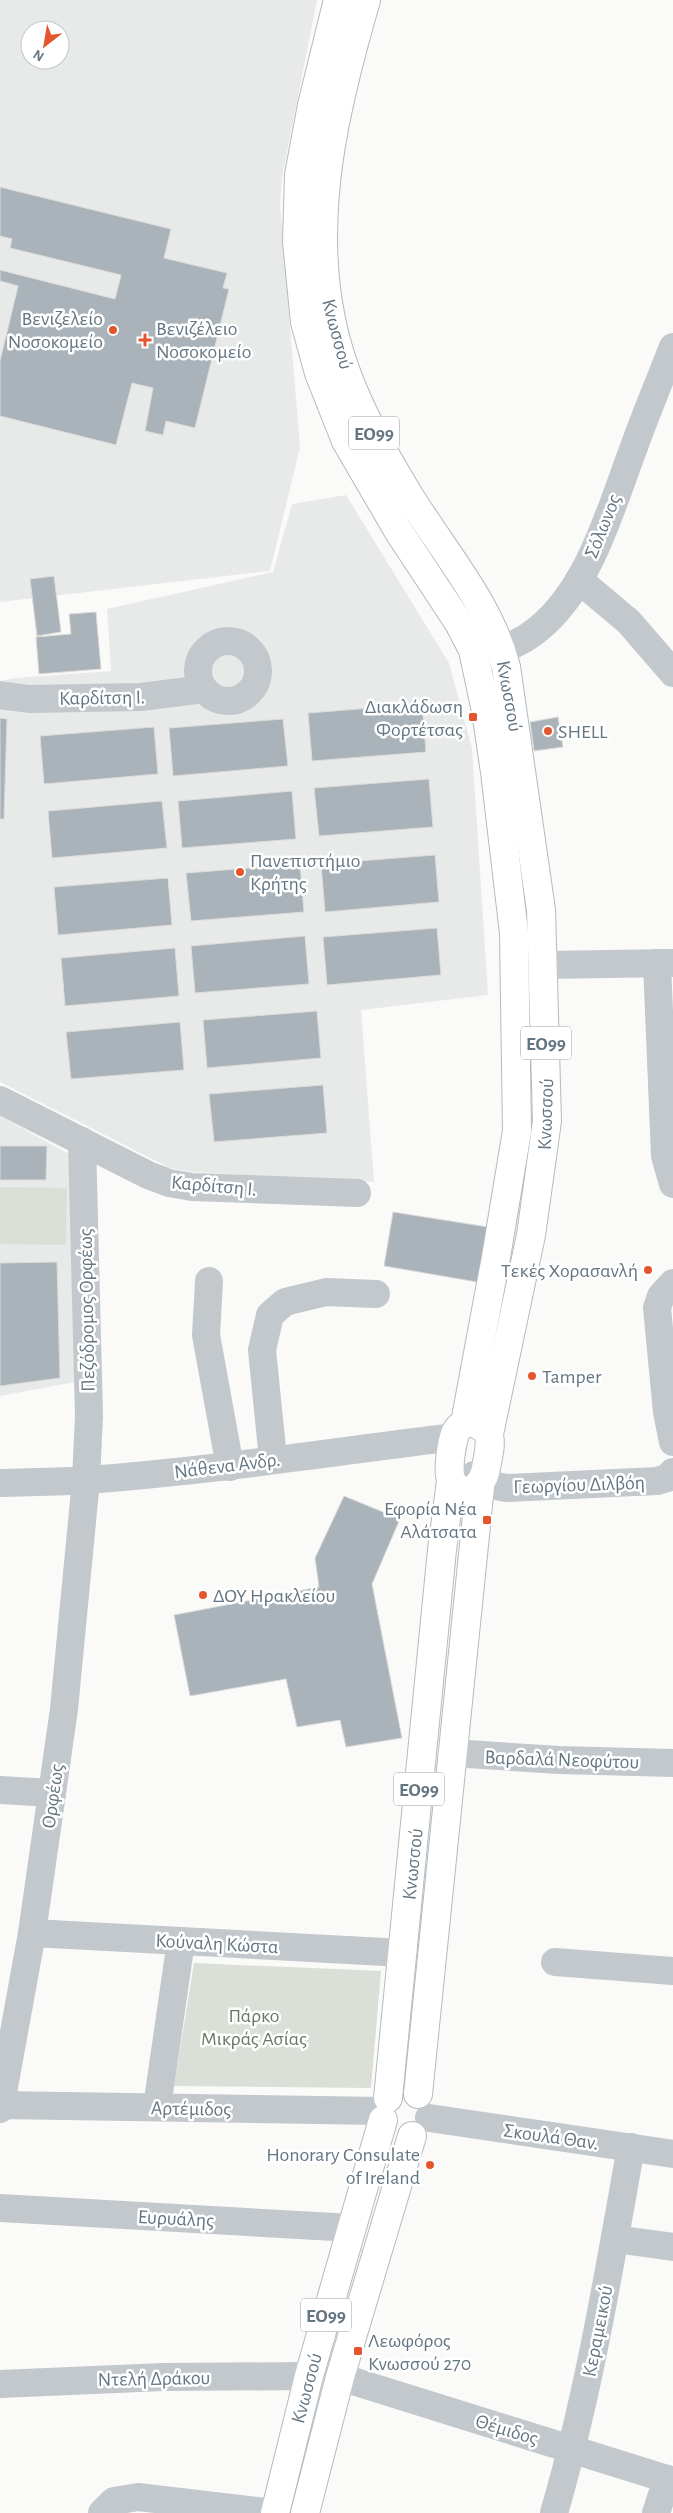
<svg xmlns="http://www.w3.org/2000/svg" width="673" height="2513" viewBox="0 0 673 2513" font-family="'Alegreya Sans',sans-serif">
<rect width="100%" height="100%" fill="#fafaf8"/>
<g fill="#e8e9e9" fill-rule="evenodd">
<path d="M0 0H317L282 177 280 204 300 447 270 571 0 602ZM30 30H60V60H30Z"/>
<polygon points="346,495 449,663 472,748 488,995 361,1010 374,1182 192,1172 170,1168 0,1082 0,681 15,678 111,671 107,609 273,572 292,504"/>
<polygon points="0,1116 69,1154 75,1382 0,1396"/>
</g>
<g fill="#dadfd7">
<polygon points="0,1187 67,1188 66,1245 0,1244"/>
<polygon points="194,1963 381,1971 371,2088 174,2086"/>
</g>
<g fill="#aab3b9" stroke="#dcdcda">
<polygon points="0,187 171,229 164,258 227,273 223,288 229,289 195,428 166,421 163,435 145,431 153,388 132,383 116,445 0,416 0,361 18,286 0,281 0,270 115,299 121,275 10,248 12,239 0,236"/>
<polygon points="54,576 61,632 37,636 30,579"/>
<polygon points="96,612 101,669 39,674 36,637 71,634 69,614"/>
<polygon points="422,704 426,752 312,761 308,713"/>
<polygon points="558,717 563,747 534,751 530,722"/>
<polygon points="0,718 7,719 4,819 0,819"/>
<polygon points="283,719 288,766 173,776 169,728"/>
<polygon points="154,727 158,774 44,784 40,736"/>
<polygon points="429,779 433,827 319,836 314,788"/>
<polygon points="292,791 296,839 182,848 178,801"/>
<polygon points="162,801 167,848 52,858 48,811"/>
<polygon points="435,855 439,902 325,912 321,864"/>
<polygon points="300,864 304,912 191,921 186,873"/>
<polygon points="168,878 172,925 58,935 54,887"/>
<polygon points="437,928 441,975 327,985 323,937"/>
<polygon points="305,936 309,984 195,993 191,946"/>
<polygon points="175,948 179,996 65,1006 61,958"/>
<polygon points="317,1011 321,1058 207,1068 203,1020"/>
<polygon points="180,1022 184,1070 71,1079 66,1032"/>
<polygon points="323,1085 327,1133 214,1142 209,1094"/>
<polygon points="0,1146 47,1146 46,1180 0,1180"/>
<polygon points="393,1212 488,1227 477,1282 384,1266"/>
<polygon points="57,1262 60,1378 0,1386 0,1263"/>
<polygon points="344,1496 400,1519 372,1584 402,1738 346,1747 340,1720 297,1727 286,1679 190,1696 174,1615 319,1587 315,1558"/>
</g>
<g fill="none" stroke-linecap="round" stroke-linejoin="round">
<defs>
<g id="major">
<polyline points="338,0 312,105 299,175 297,242 305,322 319,373 346,441 399,532 459,623 473,650 486,711 495,772 514,933 517,1131 496,1257 465,1423"/>
<path d="M366 0C336 103 309 212 331 319 343 382 377 443 410 497 444 552 490 604 506 667L541 910 547 1121 531 1235 489 1434"/>
<path d="M473 1422 487 1430C493 1441 488 1456 486 1468 483 1489 460 1502 451 1479 447 1472 452 1437 457 1430 461 1424 467 1423 473 1422Z"/>
<polyline points="418,2094 480,1486"/>
<polyline points="388,2098 442,1550 451,1481"/>
<polyline points="275,2513 309,2376 383,2120"/>
<polyline points="305,2513 340,2377 412,2136"/>
</g>
</defs>
<use href="#major" stroke="#b5babe" stroke-width="30"/>
<g stroke="#c3c8cc" stroke-width="28">
<polyline points="579,580 629,622 673,673"/>
<circle cx="228" cy="671" r="30"/>
<path d="M479 657C500 651 520 644 537 630 590 588 611 507 634 447 646 413 660 380 673 347"/>
<polyline points="0,695 29,699 141,697 204,689"/>
<polyline points="657,963 665,1156 673,1184"/>
<polyline points="544,965 673,963"/>
<polyline points="0,1100 148,1175 169,1183 192,1187 357,1193"/>
<polyline points="209,1281 206,1335 230,1467"/>
<polyline points="673,1283 661,1296 657,1308 667,1412 673,1442"/>
<polyline points="273,1459 262,1350 270,1315 285,1302 326,1292 376,1294"/>
<polyline points="474,1475 482,1483 506,1488 657,1481 667,1478 673,1472"/>
<path d="M0 1483C29 1482 58 1482 87 1480 210 1471 332 1452 454 1437"/>
<polyline points="452,1753 559,1760 673,1763"/>
<polyline points="0,1790 52,1793"/>
<polyline points="32,1933 403,1953"/>
<polyline points="555,1962 673,1971"/>
<polyline points="0,2105 382,2111"/>
<polyline points="157,2107 181,1941"/>
<polyline points="0,2109 32,1933 64,1709 86,1480 89,1416 82,1141"/>
<polyline points="429,2118 673,2154"/>
<polyline points="0,2208 352,2228"/>
<polyline points="615,2239 673,2247"/>
<polyline points="340,2377 673,2481"/>
<polyline points="0,2384 163,2377 309,2376"/>
<polyline points="102,2513 114,2501 138,2497 275,2513"/>
<path d="M554 2513C589 2393 609 2270 631 2147"/>
<polyline points="656,2513 667,2479"/>
</g>
<use href="#major" stroke="#fff" stroke-width="28"/>
</g>
<g fill="#e4572e" stroke="#fff" stroke-width="2">
<circle cx="113" cy="330" r="5"/>
<path d="M142.5 332.5h5v5h5v5h-5v5h-5v-5h-5v-5h5z"/>
<rect x="468" y="712" width="10" height="10" rx="2.5"/>
<circle cx="548" cy="731" r="5"/>
<circle cx="240" cy="872" r="5"/>
<circle cx="648" cy="1270" r="5"/>
<circle cx="532" cy="1376" r="5"/>
<rect x="482" y="1515" width="10" height="10" rx="2.5"/>
<circle cx="203" cy="1595" r="5"/>
<circle cx="430" cy="2165" r="5"/>
<rect x="353" y="2346" width="10" height="10" rx="2.5"/>
</g>
<g text-anchor="middle" stroke-width="5" stroke-linejoin="round" paint-order="stroke">
<g fill="#fff" stroke="#939fa8" stroke-width="1">
<rect x="349" y="416.5" width="50" height="33" rx="4"/>
<rect x="521" y="1026.5" width="50" height="33" rx="4"/>
<rect x="394" y="1772.5" width="50" height="33" rx="4"/>
<rect x="301" y="2298.5" width="50" height="33" rx="4"/>
</g>
<g font-size="19" font-weight="bold" fill="#657683">
<text x="374" y="440">ΕΟ99</text>
<text x="546" y="1050">ΕΟ99</text>
<text x="419" y="1796">ΕΟ99</text>
<text x="326" y="2322">ΕΟ99</text>
</g>
<g font-size="20" fill="#657683" stroke="#fff" text-anchor="start">
<text x="103" y="325" text-anchor="end">Βενιζελείο<tspan x="103" dy="23">Νοσοκομείο</tspan></text>
<text x="156" y="335">Βενιζέλειο<tspan x="156" dy="23">Νοσοκομείο</tspan></text>
<text x="463" y="713" text-anchor="end">Διακλάδωση<tspan x="463" dy="23">Φορτέτσας</tspan></text>
<text x="558" y="738">SHELL</text>
<text x="250" y="867">Πανεπιστήμιο<tspan x="250" dy="23">Κρήτης</tspan></text>
<text x="638" y="1277" text-anchor="end">Τεκές Χορασανλή</text>
<text x="542" y="1383">Tamper</text>
<text x="477" y="1515" text-anchor="end">Εφορία Νέα<tspan x="477" dy="23">Αλάτσατα</tspan></text>
<text x="213" y="1602">ΔΟΥ Ηρακλείου</text>
<text x="420" y="2161" text-anchor="end">Honorary Consulate<tspan x="420" dy="23">of Ireland</tspan></text>
<text x="368" y="2347">Λεωφόρος<tspan x="368" dy="23">Κνωσσού 270</tspan></text>
</g>
<g font-size="20" fill="#657683" stroke="#fff">
<text transform="translate(338 334) rotate(75)" y="7">Κνωσσού</text>
<text transform="translate(602 526) rotate(-68)" y="7">Σόλωνος</text>
<text transform="translate(510 696) rotate(80)" y="7">Κνωσσού</text>
<text transform="translate(102 697) rotate(-1)" y="7">Καρδίτση Ι.</text>
<text transform="translate(545 1114) rotate(-88)" y="7">Κνωσσού</text>
<text transform="translate(214 1185) rotate(5)" y="7">Καρδίτση Ι.</text>
<text transform="translate(86 1310) rotate(-91)" y="7">Πεζόδρομος Ορφέως</text>
<text transform="translate(227 1465) rotate(-7)" y="7">Νάθενα Ανδρ.</text>
<text transform="translate(579 1484) rotate(-2)" y="7">Γεωργίου Διλβόη</text>
<text transform="translate(562 1759) rotate(2)" y="7">Βαρδαλά Νεοφύτου</text>
<text transform="translate(52 1796) rotate(-82)" y="7">Ορφέως</text>
<text transform="translate(412 1864) rotate(-84)" y="7">Κνωσσού</text>
<text transform="translate(217 1943) rotate(3)" y="7">Κούναλη Κώστα</text>
<text transform="translate(191 2108) rotate(1)" y="7">Αρτέμιδος</text>
<text transform="translate(551 2136) rotate(8)" y="7">Σκουλά Θαν.</text>
<text transform="translate(176 2218) rotate(3)" y="7">Ευρυάλης</text>
<text transform="translate(597 2331) rotate(-79)" y="7">Κεραμεικού</text>
<text transform="translate(154 2378) rotate(-1)" y="7">Ντελή Δράκου</text>
<text transform="translate(306 2388) rotate(-75)" y="7">Κνωσσού</text>
<text transform="translate(507 2429) rotate(17)" y="7">Θέμιδος</text>
</g>
<g font-size="20" fill="#687a64" stroke="#fff">
<text x="254" y="2022">Πάρκο<tspan x="254" dy="23">Μικράς Ασίας</tspan></text>
</g>
</g>
<g transform="translate(45 45) rotate(211)"><circle r="24" fill="#ffffff" stroke="#c1c8cd"/>
<path d="M0-4L9 19L0 12L-9 19Z" fill="#e4572e"/>
<text y="-8" font-size="14" font-weight="bold" text-anchor="middle" fill="#657683">N</text>
</g>
</svg>
